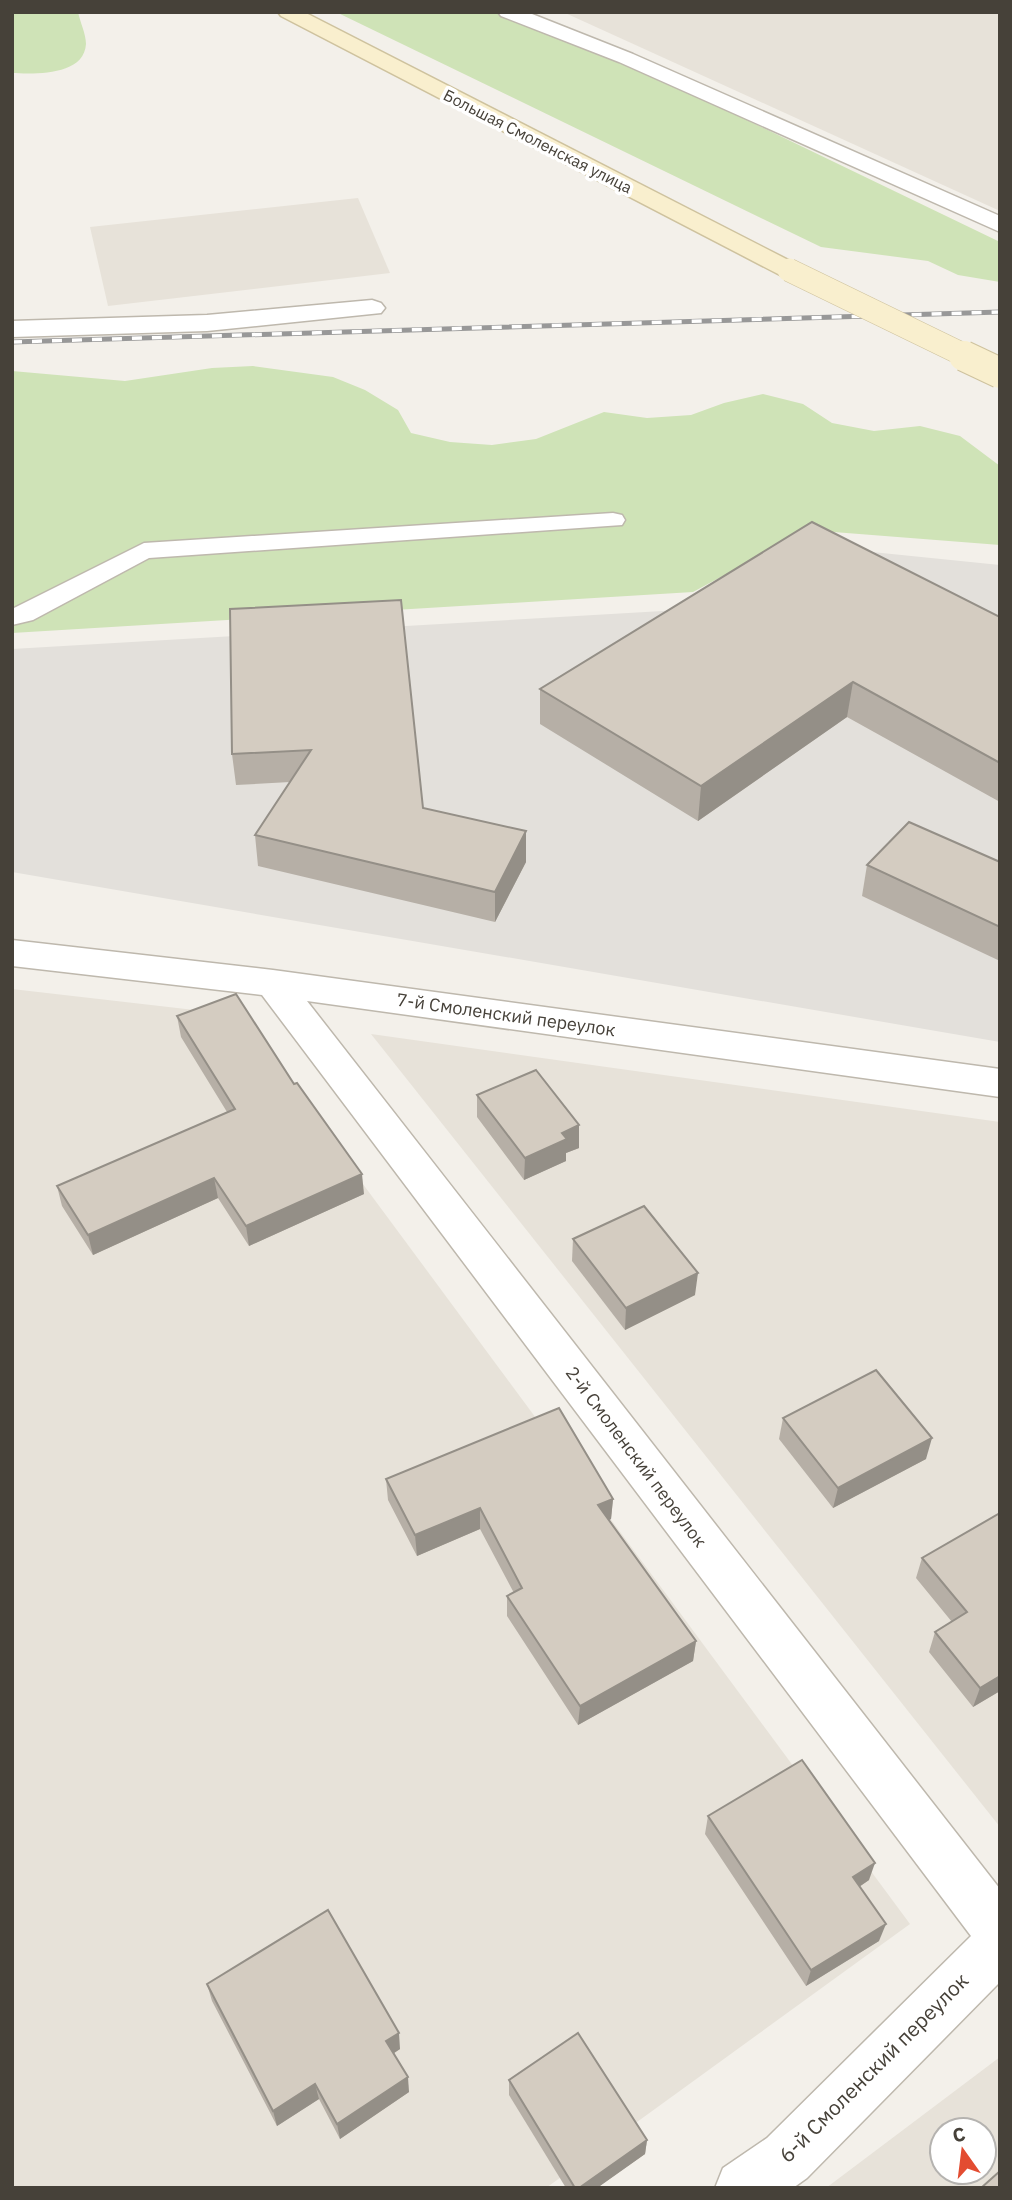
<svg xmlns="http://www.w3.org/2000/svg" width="1012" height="2200" viewBox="0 0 1012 2200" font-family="'IBM Plex Sans',sans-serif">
<rect width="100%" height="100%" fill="#f3f0ea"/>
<g fill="#e7e2d9" fill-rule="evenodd">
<polygon points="563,12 1000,12 1000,211"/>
<polygon points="358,198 390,273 108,306 90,227"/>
<polygon points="12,989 238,1015 910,1924 546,2188 12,2188"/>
<polygon points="371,1034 1000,1122 1000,1827"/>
<path d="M1000 2057V2188H826ZM942 2130H984V2172H942Z"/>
</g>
<polygon fill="#e3e0db" points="813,546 1000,565 1000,1042 12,872 12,649 714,608"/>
<g fill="#cfe3b7">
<path d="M12 12H78C80 22 86 34 86 44 84 76 35 74 12 73Z"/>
<polygon points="336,12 523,12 1000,242 1000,282 958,275 928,261 821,247"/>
<polygon points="253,366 333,377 365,390 398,410 411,433 450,442 492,445 536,439 604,412 647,418 691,415 724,403 763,394 803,404 832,423 874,431 920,426 960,436 1000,466 1000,545 808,530 693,592 12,633 12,371 125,381 212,368"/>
</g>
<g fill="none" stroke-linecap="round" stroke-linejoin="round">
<defs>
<polygon id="service" points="613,513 622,515 625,520 622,525 149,558 33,620 12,625 12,609 144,543"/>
<g id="minor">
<polygon points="498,12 527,12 633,54 1000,216 1000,232 619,62 501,16"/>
<polygon points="372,300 381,303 385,308 381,313 207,331 12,337 12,321 207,315"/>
<polygon points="12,940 273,970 1000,1069 1000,1097 307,1001 1000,1889 1000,1982 807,2178 793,2188 715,2188 723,2168 767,2138 971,1936 262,995 12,966"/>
</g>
<polygon id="secondary" points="278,12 304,12 798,265 801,270 798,275 789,277 780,275 281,16"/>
</defs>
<use href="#service" stroke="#beb8ad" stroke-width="3"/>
<use href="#minor" stroke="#beb8ad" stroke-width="3"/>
<use href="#secondary" stroke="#cec29e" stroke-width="3"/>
<use href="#service" fill="#fff" fill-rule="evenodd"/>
<use href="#minor" fill="#fff" fill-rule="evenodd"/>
<use href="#secondary" fill="#f9efce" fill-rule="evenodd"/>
<defs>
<polyline id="rail" points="12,342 1000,312"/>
</defs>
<use href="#rail" stroke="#989898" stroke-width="5"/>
<use href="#rail" stroke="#fff" stroke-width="3.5" stroke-dasharray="10" stroke-linecap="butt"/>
<defs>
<polyline id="secondary-bridge-far1" points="789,270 968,357"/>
<polyline id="secondary-bridge" points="964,356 1000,373"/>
</defs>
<use href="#secondary-bridge-far1" stroke="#cec29e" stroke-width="24" stroke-linecap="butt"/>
<use href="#secondary-bridge" stroke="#cec29e" stroke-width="32" stroke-linecap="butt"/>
<use href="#secondary-bridge-far1" stroke="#f9efce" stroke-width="23"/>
<use href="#secondary-bridge" stroke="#f9efce" stroke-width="30"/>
</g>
<g fill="#b6afa6">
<polygon points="230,609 423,808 526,862 495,922 258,866 255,835 290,782 236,785 232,754"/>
<polygon points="1000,617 1000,802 847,717 698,821 540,724 540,689"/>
<polygon points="1000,862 1000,961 862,896 867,865"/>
<polygon points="177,1016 364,1194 249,1246 218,1198 93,1255 62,1206 57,1186 227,1112 181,1037"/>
<polygon points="477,1095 579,1148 566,1153 566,1161 524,1180 477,1117"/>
<polygon points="573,1239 695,1295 625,1330 572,1261"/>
<polygon points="783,1418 926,1459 833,1508 779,1439"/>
<polygon points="386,1479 613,1499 611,1519 609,1520 696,1641 693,1661 578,1725 507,1616 507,1596 514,1593 480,1529 417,1556 388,1500"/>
<polygon points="1000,1513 1000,1691 973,1707 929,1652 935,1632 952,1622 916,1578 922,1558"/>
<polygon points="708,1816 869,1880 859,1887 879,1941 806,1986 705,1834"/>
<polygon points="207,1984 400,2049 394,2053 409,2092 340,2139 319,2099 277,2126 212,2001"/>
<polygon points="509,2080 647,2140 645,2154 597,2188 566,2188 509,2095"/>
</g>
<g fill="#948f87">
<polygon points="853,682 847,717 698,821 701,786"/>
<polygon points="526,831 526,862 495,922 495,892"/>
<polygon points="579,1125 579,1148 566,1153 566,1161 524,1180 525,1158 562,1133"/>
<polygon points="362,1174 364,1194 249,1246 246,1226"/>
<polygon points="214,1178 218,1198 93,1255 88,1235"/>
<polygon points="698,1273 695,1295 625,1330 626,1308"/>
<polygon points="932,1438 926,1459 833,1508 838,1488"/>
<polygon points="613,1499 611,1519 597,1526 598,1505"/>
<polygon points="480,1508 480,1529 417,1556 415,1535"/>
<polygon points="696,1641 693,1661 578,1725 580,1706"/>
<polygon points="1000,1676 1000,1691 973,1707 980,1688"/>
<polygon points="875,1863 869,1880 847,1895 853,1877"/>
<polygon points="886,1924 879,1941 806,1986 811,1970"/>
<polygon points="399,2033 400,2049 388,2057 386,2041"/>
<polygon points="408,2077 409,2092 340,2139 337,2124"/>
<polygon points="315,2084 319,2099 277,2126 273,2111"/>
<polygon points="647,2140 645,2154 597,2188 579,2188"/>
</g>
<g fill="#d4ccc1" stroke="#948f87" stroke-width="2">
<polygon points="812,522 1000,617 1000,763 853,682 701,786 540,689"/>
<polygon points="401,600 423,808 526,831 495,892 255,835 311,750 232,754 230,609"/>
<polygon points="909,822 1000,862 1000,927 867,865"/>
<polygon points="236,994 294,1084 297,1083 362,1174 246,1226 214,1178 88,1235 57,1186 235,1109 177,1016"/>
<polygon points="536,1070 579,1125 562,1133 567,1139 525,1158 477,1095"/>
<polygon points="644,1206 698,1273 626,1308 573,1239"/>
<polygon points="876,1370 932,1438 838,1488 783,1418"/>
<polygon points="559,1408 613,1499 598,1505 696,1641 580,1706 507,1596 522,1588 480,1508 415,1535 386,1479"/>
<polygon points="1000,1513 1000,1676 980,1688 935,1632 967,1612 922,1558"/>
<polygon points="802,1760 875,1863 853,1877 886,1924 811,1970 708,1816"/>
<polygon points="328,1910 399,2033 386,2041 408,2077 337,2124 315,2084 273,2111 207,1984"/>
<polygon points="578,2033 647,2140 579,2188 575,2188 509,2080"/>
<polygon points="1000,2171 1000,2188 981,2188"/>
</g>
<g text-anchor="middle" stroke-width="7" stroke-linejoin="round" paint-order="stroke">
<g font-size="16" fill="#464139" stroke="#fff">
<text transform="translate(538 141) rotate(27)" y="6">Большая Смоленская улица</text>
</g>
<g font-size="18" fill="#464139" stroke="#fff">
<text transform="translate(506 1015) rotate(8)" y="6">7-й Смоленский переулок</text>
<text transform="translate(636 1457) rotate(53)" y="6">2-й Смоленский переулок</text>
</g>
<g font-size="21" fill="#464139" stroke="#fff">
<text transform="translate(874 2068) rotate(-45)" y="7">6-й Смоленский переулок</text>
</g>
</g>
<rect width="1012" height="2200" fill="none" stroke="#464139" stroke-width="28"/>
<g transform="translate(963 2151) rotate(346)"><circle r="33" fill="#ffffff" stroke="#b5b3b0" stroke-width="2"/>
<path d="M0-5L12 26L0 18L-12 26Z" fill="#e34c31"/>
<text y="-10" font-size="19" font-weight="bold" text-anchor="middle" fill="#464139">С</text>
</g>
</svg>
